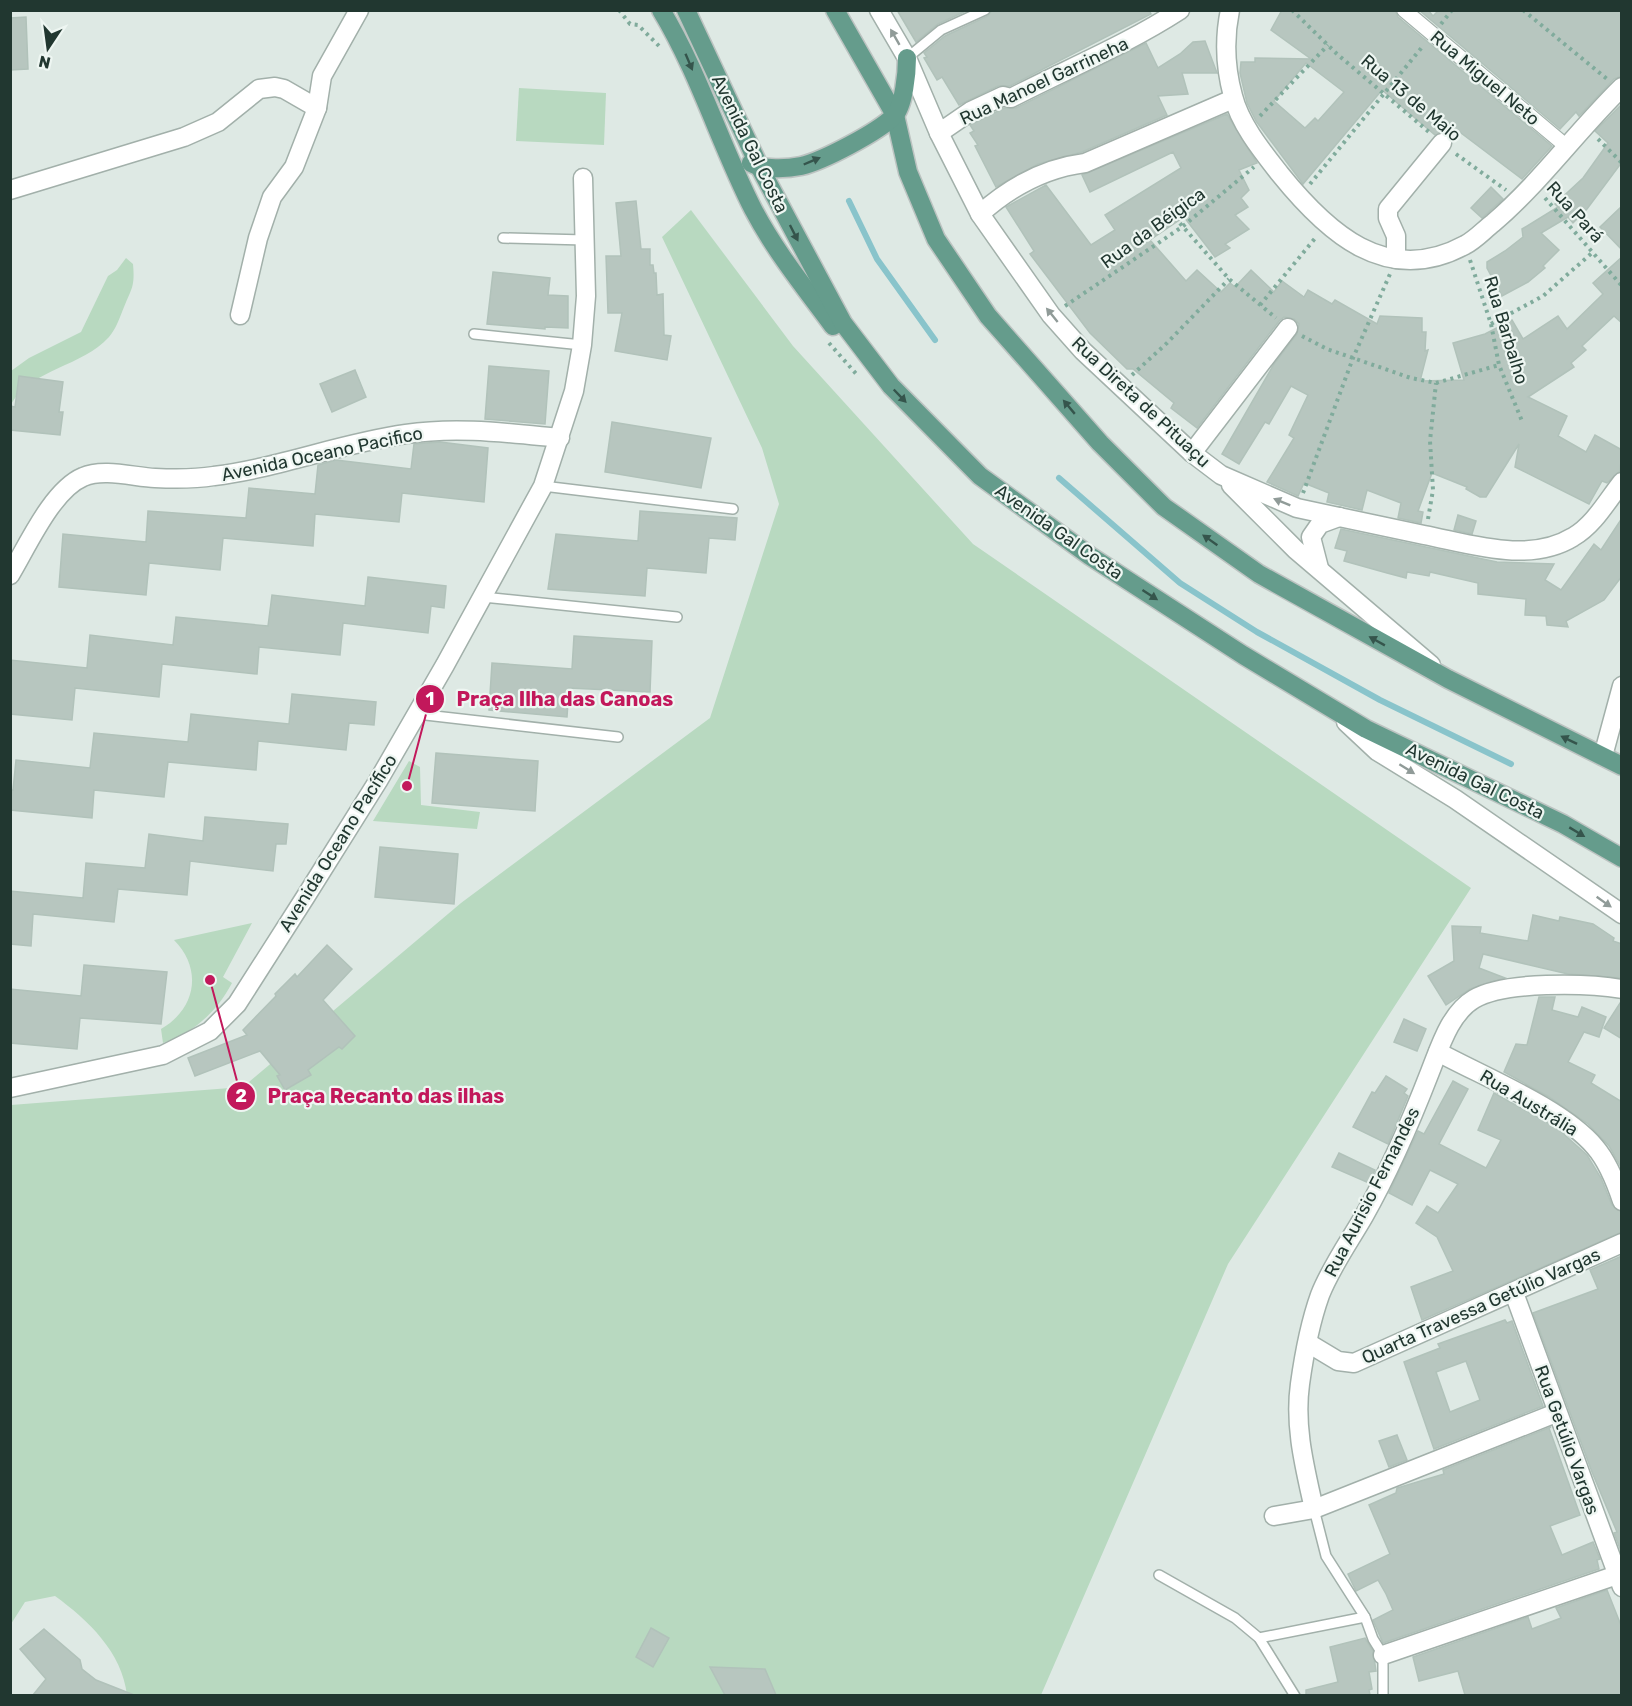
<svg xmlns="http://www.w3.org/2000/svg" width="1632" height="1706" viewBox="0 0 1632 1706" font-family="Rubik,sans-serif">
<rect width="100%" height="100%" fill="#dee9e4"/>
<g fill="#b8d9c0">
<polygon points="519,88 606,93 604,145 516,141"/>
<path d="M691 210 793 346 973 544 1471 888 1228 1264 1041 1695H127C122 1652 88 1620 55 1596L25 1602 11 1624V1105L243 1087 461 903 710 718 779 504 762 448 662 237Z"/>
<path d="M126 258 133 264C135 286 132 288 124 307 120 317 116 329 109 337 82 367 33 368 11 404V371L29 358 81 332 108 276 117 270Z"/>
<polygon points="409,761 420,767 421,805 480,812 477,829 373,821"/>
<path d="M252 923 223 977 232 983C216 1013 194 1032 163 1043L161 1029C196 1009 203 969 174 940Z"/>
</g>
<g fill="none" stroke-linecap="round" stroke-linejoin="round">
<g stroke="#89c4cb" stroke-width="6">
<polyline points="849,201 877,259 935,340"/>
<polyline points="1059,478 1180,583 1257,632 1380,700 1511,764"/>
</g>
</g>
<g fill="#b7c6bf" stroke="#b1c2ba" stroke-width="1.5" fill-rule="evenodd">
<polygon points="897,10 968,10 938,24 916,42"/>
<polygon points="992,10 1149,10 1151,14 1010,86 998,86 959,105 942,77 937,80 924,58 927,57 924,53 945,36 988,16"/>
<path d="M1282 10H1395L1398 17 1552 146 1522 179 1453 127 1448 134 1435 135 1382 90 1303 184 1256 121 1247 103 1240 73 1241 62H1255V58L1311 59 1271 30ZM1306 63 1344 92 1318 121 1315 118 1305 128 1274 101Z"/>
<polygon points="1419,10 1428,10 1433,16 1439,10 1622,10 1622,76 1614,79 1579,116 1576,112 1560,129"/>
<polygon points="26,17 28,69 10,70 10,18"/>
<polygon points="1205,41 1217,73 1182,73 1188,94 1158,96 1167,115 1082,152 1038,164 996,187 975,146 978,145 970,133 974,131 970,125 1004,108 1016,108 1146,43 1158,68 1180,54 1193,42"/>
<polygon points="1622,104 1622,162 1587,209 1573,223 1568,217 1541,233 1559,250 1543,266 1545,268 1528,282 1502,296 1487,268 1487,262 1505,251 1523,237 1522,229 1558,207 1555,204 1583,178 1608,143 1595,131"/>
<polygon points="1227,114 1257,163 1239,170 1249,190 1241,198 1248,207 1235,215 1249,229 1225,244 1230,248 1215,257 1184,217 1150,240 1186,281 1197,270 1221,292 1230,283 1235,287 1251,270 1274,292 1282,281 1304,297 1308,290 1332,304 1335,300 1377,324 1380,316 1422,318 1422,332 1426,332 1425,351 1428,350 1420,381 1464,380 1453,343 1485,334 1512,320 1523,339 1558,316 1567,329 1603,294 1593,283 1622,257 1622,323 1614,316 1582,346 1586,350 1571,363 1574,367 1528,397 1567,416 1558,436 1586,452 1595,435 1622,450 1620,471 1607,483 1602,481 1589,504 1515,467 1519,444 1486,497 1480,497 1466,489 1467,487 1432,473 1418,511 1423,512 1421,523 1398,518 1401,503 1367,490 1362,510 1327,502 1329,493 1304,483 1298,496 1267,482 1294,438 1289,435 1308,395 1291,386 1269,424 1265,422 1239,464 1222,454 1274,364 1297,334 1299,324 1294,319 1284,317 1279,321 1197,428 1171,408 1174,403 1133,369 1127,369 1090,333 1030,254 1034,251 1006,207 1046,185 1091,245 1115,230 1105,215 1181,168 1173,152 1090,192 1082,175"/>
<polygon points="1491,187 1503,199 1482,218 1471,208"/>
<polygon points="636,201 641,249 650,249 650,265 653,265 654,273 656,273 657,295 663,294 664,335 671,336 667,360 615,351 622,313 608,313 606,256 621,256 616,203"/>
<polygon points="1622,206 1622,250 1600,227"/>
<polygon points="493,272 550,278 548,295 568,296 568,328 545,327 545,329 487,324"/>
<polygon points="489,366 549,371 545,424 485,419"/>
<polygon points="355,370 366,397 332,412 320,384"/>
<polygon points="19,376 63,382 59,412 63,412 60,435 10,430 10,406 15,407"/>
<polygon points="612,422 711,438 701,488 605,472"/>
<polygon points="440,442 488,448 484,502 402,493 399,522 315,514 313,546 223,538 220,570 149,563 146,595 59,587 63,534 146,542 148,511 246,518 249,488 315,494 318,465 336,460 411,469 414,444"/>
<polygon points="640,511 737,518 735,540 709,538 706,573 647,568 645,596 548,589 556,534 638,541"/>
<polygon points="1458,515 1476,521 1472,534 1454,530"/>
<polygon points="1622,518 1622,576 1604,600 1566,621 1568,627 1547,625 1546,616 1525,615 1526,599 1478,594 1478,583 1430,572 1429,576 1407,572 1406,578 1387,573 1344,561 1347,551 1335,548 1341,529 1497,562 1554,564 1545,580 1561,590 1594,544 1601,550"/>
<polygon points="368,577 446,586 444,608 431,606 428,633 343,623 340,655 259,647 257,674 162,664 159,697 75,688 72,720 10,714 10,660 87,668 90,635 173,645 176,617 268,626 272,595 365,606"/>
<polygon points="574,636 652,641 650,692 569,688 567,717 489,710 492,663 572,669"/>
<polygon points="292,694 376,702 374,725 349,723 346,750 258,741 256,770 168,762 164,797 94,790 92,818 10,810 10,790 13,790 16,760 90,768 94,733 188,742 191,714 289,724"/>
<polygon points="436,753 538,761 535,811 432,803"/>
<polygon points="205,817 288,824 286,844 276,844 273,871 190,861 187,895 118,889 114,922 33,914 31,946 10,944 10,891 83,898 86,863 145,868 149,834 203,841"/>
<polygon points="380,847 458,854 454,904 375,897"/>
<polygon points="1533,915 1559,921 1560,917 1593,924 1614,938 1613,941 1622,944 1622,978 1568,974 1483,954 1479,968 1505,978 1470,989 1446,1005 1428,976 1454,961 1452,926 1481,927 1480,933 1528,941"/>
<polygon points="327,945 352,969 323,1000 355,1036 342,1049 339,1047 308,1070 311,1075 285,1090 277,1076 280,1075 260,1051 195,1076 188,1058 247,1035 243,1030 276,996 275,994 295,974 297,977"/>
<polygon points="84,965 167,972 161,1024 80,1018 77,1049 10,1043 10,989 81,996"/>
<polygon points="1539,997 1555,997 1552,1010 1578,1017 1582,1007 1606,1017 1599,1037 1584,1032 1568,1062 1595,1075 1591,1083 1622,1102 1622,1169 1609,1146 1588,1124 1549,1097 1504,1072 1516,1044 1527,1045"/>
<polygon points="1622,1000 1622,1039 1604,1028"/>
<polygon points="1404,1019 1426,1029 1417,1051 1394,1042"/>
<polygon points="1386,1076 1407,1089 1404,1093 1408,1096 1388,1144 1353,1127 1372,1092 1375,1093"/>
<polygon points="1453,1081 1468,1089 1439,1144 1486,1168 1501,1140 1478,1130 1494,1093 1557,1128 1587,1155 1601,1178 1612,1205 1622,1212 1622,1232 1422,1320 1411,1287 1453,1271 1437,1237 1416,1223 1427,1206 1438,1213 1458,1184 1430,1170 1412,1205 1389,1193 1418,1131 1424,1134"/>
<polygon points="1339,1153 1375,1170 1369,1183 1332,1167"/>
<polygon points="1622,1256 1622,1551 1621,1551 1614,1533 1617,1532 1592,1472 1533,1313 1598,1289 1590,1270"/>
<path d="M1505 1320 1507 1323 1512 1321 1543 1406 1434 1449 1404 1362 1440 1348 1438 1344ZM1466 1361 1480 1400 1450 1412 1436 1372Z"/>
<polygon points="1551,1427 1549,1428 1580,1515 1550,1526 1562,1555 1593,1542 1600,1559 1597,1560 1599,1569 1383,1643 1373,1620 1393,1610 1386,1594 1378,1580 1356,1591 1348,1574 1390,1554 1369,1505 1396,1493 1397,1488 1444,1474 1443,1470"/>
<polygon points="1397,1435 1407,1460 1389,1467 1379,1441"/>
<polygon points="1607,1590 1622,1628 1622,1695 1465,1695 1458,1671 1419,1681 1413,1657 1528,1617 1532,1629 1561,1618 1556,1608"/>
<polygon points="651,1628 669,1638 653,1667 636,1657"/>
<polygon points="44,1629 80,1660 82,1669 96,1680 134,1695 33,1695 46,1679 20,1649"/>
<polygon points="1365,1638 1373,1651 1376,1671 1369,1672 1372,1689 1369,1690 1370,1695 1306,1695 1306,1690 1338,1682 1330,1647"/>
<polygon points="710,1667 765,1669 776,1695 725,1695"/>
</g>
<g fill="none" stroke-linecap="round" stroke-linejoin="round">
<defs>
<g id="service">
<polyline points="907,58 941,30 985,10"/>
<polyline points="503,238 585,240"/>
<polyline points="474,334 582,345"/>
<polyline points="543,486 733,509"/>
<polyline points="483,597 677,617"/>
<polyline points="417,714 618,737"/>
<polyline points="1314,1509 1326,1556 1365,1617 1373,1639 1383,1655 1383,1696"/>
<polyline points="1159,1575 1235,1618 1259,1638 1295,1696"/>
<polyline points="1259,1638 1365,1617"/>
</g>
<polyline id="pedestrian" points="1404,10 1566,146"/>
<g id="minor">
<path d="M1230 10C1224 39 1225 67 1233 96 1240 124 1262 151 1280 174 1326 231 1386 288 1465 245 1475 240 1484 230 1493 223 1540 183 1577 131 1622 87"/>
<path d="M939 133 971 111 1003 96 1011 98C1067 69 1126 45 1180 10"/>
<polyline points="10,190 184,137 218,122 259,89 275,87 284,89 317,108"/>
<path d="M980 214C1010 187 1045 168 1085 163L1233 99"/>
<polyline points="1396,259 1396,236 1388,218 1388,209 1442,143"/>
<polyline points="240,315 258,238 272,197 294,167 317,108 322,76 359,10"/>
<polyline points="1192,453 1288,328"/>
<path d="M1339 517C1367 523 1396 529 1424 535 1471 544 1529 564 1573 537 1594 525 1607 501 1622 482"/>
<path d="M10 575C27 547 52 490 83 477 103 468 134 477 155 478 174 479 195 479 214 476 279 468 341 443 406 434 457 426 508 433 560 438"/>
<polyline points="1603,756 1622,686"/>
<path d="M1438 1052C1484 1077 1562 1108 1595 1147 1608 1162 1616 1183 1622 1201"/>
<polyline points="1514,1293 1622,1587"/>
<polyline points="1308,1343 1338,1361 1354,1363 1622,1243"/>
<path d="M1314 1509C1305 1468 1294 1427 1300 1384 1304 1355 1310 1323 1320 1295 1331 1267 1349 1242 1364 1216 1390 1170 1411 1121 1430 1072 1440 1047 1450 1013 1474 999 1504 981 1587 983 1622 989"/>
<polyline points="1274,1516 1314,1509 1556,1413"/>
<polyline points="1383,1655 1617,1575"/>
</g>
<g id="tertiary">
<polyline points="879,10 907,58 939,133 980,214 1051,315 1083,351 1192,453 1221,475 1297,508 1339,517"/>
<polyline points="1231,485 1296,550 1431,665"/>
<polyline points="1319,568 1311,537 1320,524 1339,517"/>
<polyline points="1346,722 1377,751 1455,799 1622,914"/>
<polyline points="10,1088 163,1055 210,1031 237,1004 306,896 378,781 445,665 543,486 574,391 582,345 586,296 583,178"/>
</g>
<g id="primary">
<path d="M661 10C699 73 720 144 753 209 775 251 805 288 833 326"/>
<polyline points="686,10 760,168 843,323 891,386 980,476 1090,556 1243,655 1366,729 1563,824 1622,858"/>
<polyline points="835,10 895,115 908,172 936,239 988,316 1100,443 1164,507 1259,574 1448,679 1622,766"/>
<path d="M751 163C763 170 787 169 801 166 823 161 878 132 894 116 904 106 907 72 907 58"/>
</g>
</defs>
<use href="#service" stroke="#a2b0aa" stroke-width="12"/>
<use href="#pedestrian" stroke="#a2b0aa" stroke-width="16"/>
<use href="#minor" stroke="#a2b0aa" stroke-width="21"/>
<use href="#tertiary" stroke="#a2b0aa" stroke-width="21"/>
<use href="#primary" stroke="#bcc3c1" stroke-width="21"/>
<g stroke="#80ab9c" stroke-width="4" stroke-dasharray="3 4.5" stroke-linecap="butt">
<polyline points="619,10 630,24 638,25 660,47"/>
<polyline points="1292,10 1337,54 1429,132"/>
<polyline points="1523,10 1607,79"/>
<polyline points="1441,24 1452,10"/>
<polyline points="1260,116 1328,45"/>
<polyline points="1598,139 1622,163"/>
<polyline points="1456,154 1506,190"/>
<polyline points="1310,184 1423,46"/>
<polyline points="1545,198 1622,286"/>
<polyline points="1170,212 1229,279 1276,318"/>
<polyline points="1470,260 1491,324 1499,365 1522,421"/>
<polyline points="1260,305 1317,236"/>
<polyline points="1065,306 1182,227 1254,167"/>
<polyline points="1491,324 1543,296 1593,252"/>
<polyline points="1302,336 1327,349 1411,378 1436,383 1499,365"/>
<polyline points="829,343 858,376"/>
<polyline points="1132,375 1167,343 1229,279"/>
<polyline points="1303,493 1353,358 1390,274"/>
<polyline points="1428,519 1433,490 1430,441 1436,383"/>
</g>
<use href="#service" stroke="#fff" stroke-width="9"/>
<use href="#pedestrian" stroke="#fff" stroke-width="14"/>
<use href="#minor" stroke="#fff" stroke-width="18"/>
<use href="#tertiary" stroke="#fff" stroke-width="18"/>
<use href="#primary" stroke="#659c8c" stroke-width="18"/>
</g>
<defs><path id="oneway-solid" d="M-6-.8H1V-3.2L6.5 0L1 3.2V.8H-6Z" transform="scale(1.5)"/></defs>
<g fill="#909b98">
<use href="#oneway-solid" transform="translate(895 37) rotate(-120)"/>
<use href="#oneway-solid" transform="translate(1052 315) rotate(-129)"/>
<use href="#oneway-solid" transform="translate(1282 502) rotate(-158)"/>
<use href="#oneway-solid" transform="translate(1407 769) rotate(32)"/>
<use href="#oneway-solid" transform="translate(1604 902) rotate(35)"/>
</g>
<g fill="#35554c">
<use href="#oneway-solid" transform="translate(689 62) rotate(67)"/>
<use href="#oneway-solid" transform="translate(812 161) rotate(-23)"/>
<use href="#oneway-solid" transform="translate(794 233) rotate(63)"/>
<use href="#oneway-solid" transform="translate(900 396) rotate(46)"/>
<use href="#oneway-solid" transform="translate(1069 407) rotate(-130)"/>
<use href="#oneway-solid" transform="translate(1210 540) rotate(-145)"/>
<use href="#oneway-solid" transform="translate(1150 595) rotate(33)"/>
<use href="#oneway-solid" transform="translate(1377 641) rotate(-151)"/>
<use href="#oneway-solid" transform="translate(1569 740) rotate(-154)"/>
<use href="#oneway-solid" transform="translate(1577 832) rotate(31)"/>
</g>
<g text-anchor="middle" stroke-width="4.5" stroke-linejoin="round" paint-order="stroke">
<g font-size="18" fill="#213730" stroke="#eef6f2">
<text transform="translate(1485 78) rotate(40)" y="6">Rua Miguel Neto</text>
<text transform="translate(1044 81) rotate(-25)" y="6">Rua Manoel Garrineha</text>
<text transform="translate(1411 98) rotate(40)" y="6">Rua 13 de Maio</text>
<text transform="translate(750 144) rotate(64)" y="6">Avenida Gal Costa</text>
<text transform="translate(1575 212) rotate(48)" y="6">Rua Pará</text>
<text transform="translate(1153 228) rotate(-36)" y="6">Rua da Béigica</text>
<text transform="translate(1506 330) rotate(73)" y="6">Rua Barbalho</text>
<text transform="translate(1141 402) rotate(43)" y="6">Rua Direta de Pituaçu</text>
<text transform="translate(322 454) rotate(-12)" y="6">Avenida Oceano Pacifico</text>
<text transform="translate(1059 532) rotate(35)" y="6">Avenida Gal Costa</text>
<text transform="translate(1475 781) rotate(26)" y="6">Avenida Gal Costa</text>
<text transform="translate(338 843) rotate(-58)" y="6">Avenida Oceano Pacífico</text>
<text transform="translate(1529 1103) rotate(31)" y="6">Rua Austrália</text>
<text transform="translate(1372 1192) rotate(-63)" y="6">Rua Aurisio Fernandes</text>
<text transform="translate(1481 1306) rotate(-24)" y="6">Quarta Travessa Getúlio Vargas</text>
<text transform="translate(1567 1440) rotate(70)" y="6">Rua Getúlio Vargas</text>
</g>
</g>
<path fill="none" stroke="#c2185b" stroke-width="2" d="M407 786L430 699M210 980L241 1096"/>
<g fill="#c2185b" stroke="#eef6f2" stroke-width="2">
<circle cx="407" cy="786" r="6"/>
<circle cx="210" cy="980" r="6"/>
<circle cx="430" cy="699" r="15"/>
<circle cx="241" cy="1096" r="15"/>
</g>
<g font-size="18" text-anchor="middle" font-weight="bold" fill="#fff">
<text x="430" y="705">1</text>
<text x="241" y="1102">2</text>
</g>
<g font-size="20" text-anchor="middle" font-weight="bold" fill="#c2185b" stroke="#eef6f2" stroke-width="4.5" stroke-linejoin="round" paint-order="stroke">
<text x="565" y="706">Praça Ilha das Canoas</text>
<text x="386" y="1103">Praça Recanto das ilhas</text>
</g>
<rect width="1632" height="1706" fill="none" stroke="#213730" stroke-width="24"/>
<g transform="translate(48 48) rotate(193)" stroke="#eef6f2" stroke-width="4.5" paint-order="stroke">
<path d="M0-4.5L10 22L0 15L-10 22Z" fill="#213730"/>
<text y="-9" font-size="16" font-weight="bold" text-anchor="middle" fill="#213730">N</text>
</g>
</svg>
